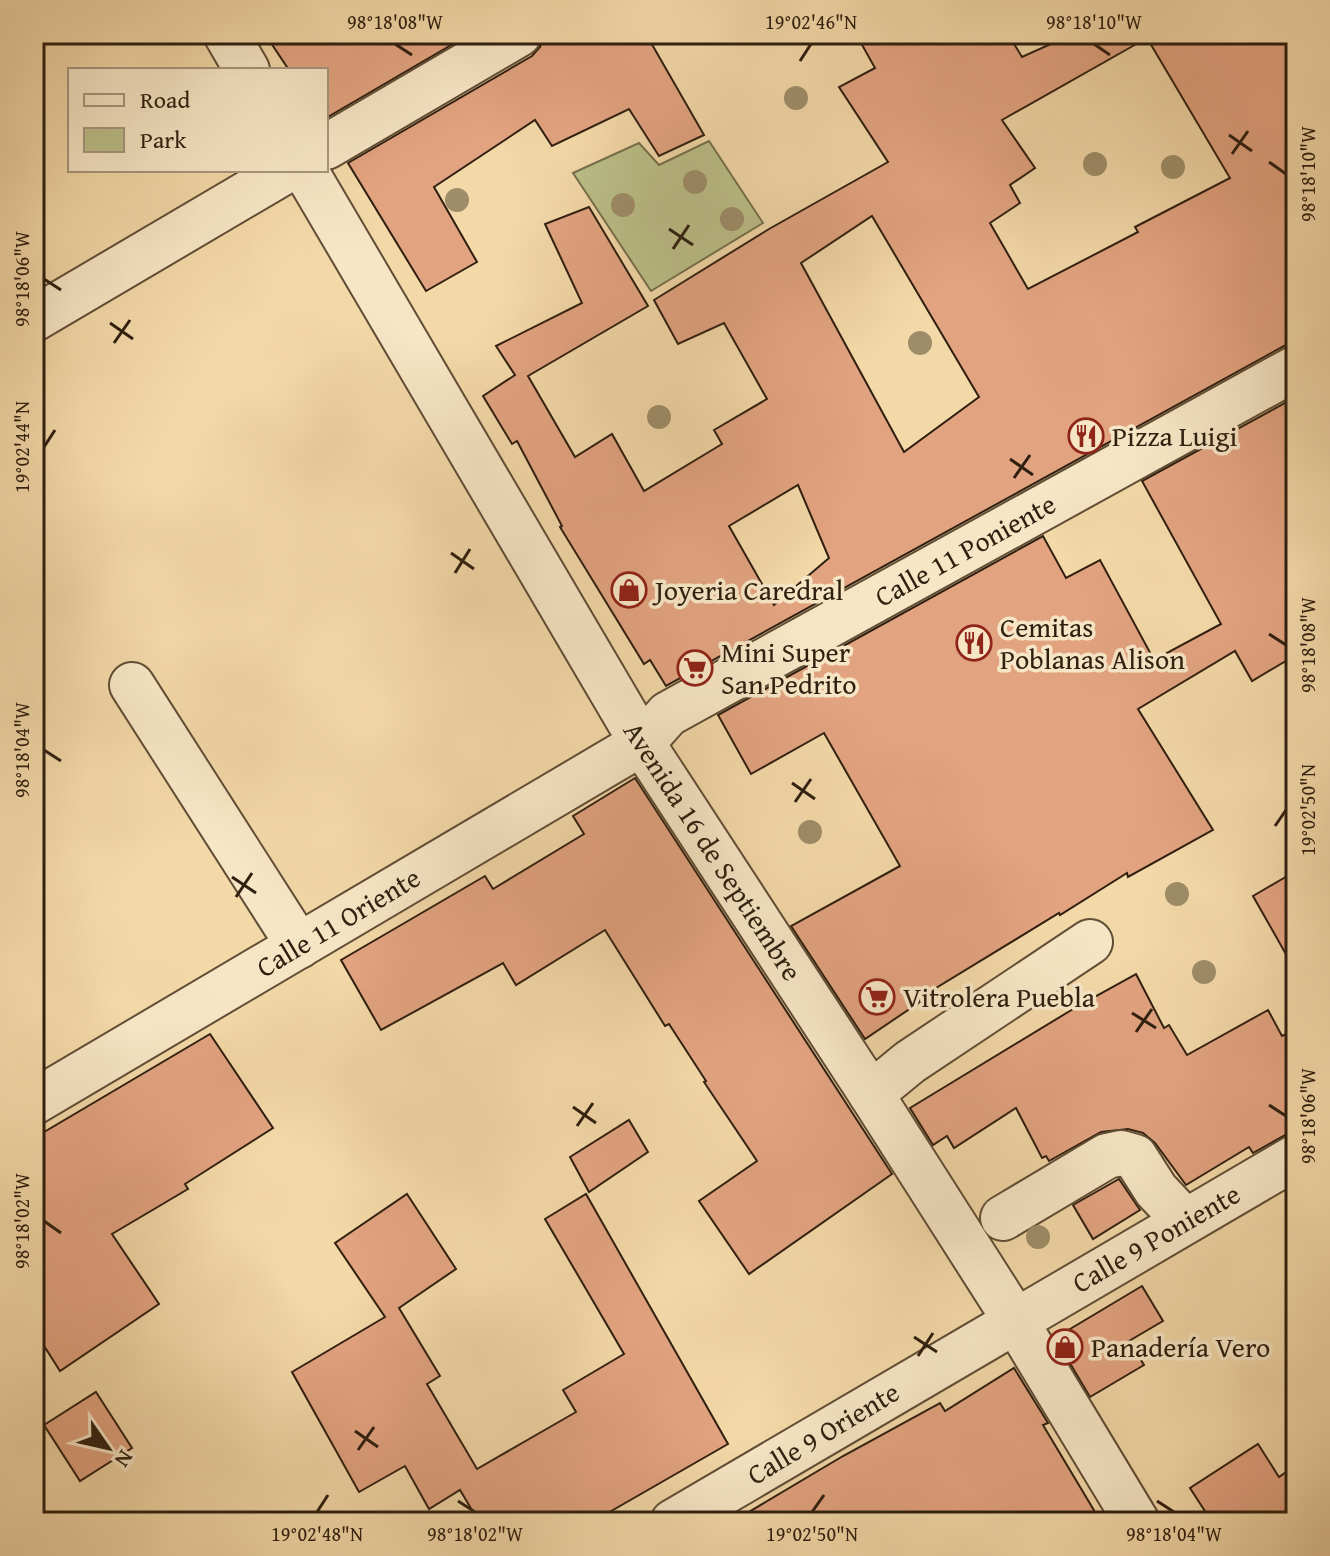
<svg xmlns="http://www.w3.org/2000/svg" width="1330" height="1556" viewBox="0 0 1330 1556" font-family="'Gentium Book Plus',serif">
<rect width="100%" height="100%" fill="#f3d8a8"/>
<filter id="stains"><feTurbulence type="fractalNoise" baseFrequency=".0025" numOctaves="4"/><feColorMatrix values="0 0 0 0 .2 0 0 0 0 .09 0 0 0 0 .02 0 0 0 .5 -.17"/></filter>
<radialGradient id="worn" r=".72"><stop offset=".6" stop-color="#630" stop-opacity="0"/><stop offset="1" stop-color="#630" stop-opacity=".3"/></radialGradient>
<polygon fill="#bbbf88" stroke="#756f4c" stroke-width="2" points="709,141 763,223 651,291 573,173 639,143 659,165"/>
<g fill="#e2a380" stroke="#2f1f0f" stroke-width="2" fill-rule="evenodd">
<polygon points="265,34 470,34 326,118 326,70 289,70"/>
<polygon points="544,34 646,34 704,135 659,156 629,109 552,146 535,120 434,187 477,262 426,291 348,163 532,56 540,47"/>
<path d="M856 34H1008L1022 57 1073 34H1296V343L1284 346 666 686 650 660 644 664 560 527 562 526 517 441 512 444 483 396 515 375 496 346 582 303 545 224 589 207 648 306 528 376 575 457 612 434 644 491 722 444 714 430 767 399 724 323 678 344 654 300 769 229 888 162 839 87 875 68ZM1147 38 1230 178 1135 227 1138 232 1028 289 990 223 1020 203 1010 185 1035 168 1002 120ZM872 216 979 397 904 452 801 263ZM798 485 829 558 774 605 729 526Z"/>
<polygon points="1296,397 1296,655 1252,681 1235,651 1138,709 1213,830 1128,877 1127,873 1060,915 1059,913 918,999 920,1002 865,1039 791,926 900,866 824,733 751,774 718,715 1043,536 1066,578 1100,560 1154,660 1221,624 1142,481"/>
<polygon points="635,778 892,1174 749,1274 699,1201 757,1161 704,1082 706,1081 669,1024 665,1026 605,930 516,985 503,963 381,1030 341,960 485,876 493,889 584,834 573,816"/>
<polygon points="1296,871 1296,972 1253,896"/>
<polygon points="1136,974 1164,1028 1169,1025 1187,1055 1268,1010 1282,1036 1296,1029 1296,1129 1253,1153 1249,1147 1186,1185 1155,1143 1143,1133 1128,1129 1101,1132 1049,1161 1046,1156 1042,1158 1016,1108 954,1148 947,1136 933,1145 910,1108 1078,1006"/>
<polygon points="210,1034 273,1128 185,1184 188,1189 112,1234 159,1304 60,1371 34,1330 34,1138"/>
<polygon points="629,1120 648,1152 589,1192 570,1157"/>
<polygon points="1119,1179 1140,1210 1093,1239 1073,1205"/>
<polygon points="407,1194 456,1269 399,1308 440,1376 427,1384 477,1469 576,1412 563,1390 624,1354 545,1219 586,1194 728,1444 592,1522 479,1522 460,1490 429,1509 405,1466 359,1492 292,1372 385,1317 335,1243"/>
<polygon points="1142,1286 1163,1321 1129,1341 1144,1365 1090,1397 1055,1338"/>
<polygon points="1014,1368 1048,1423 1043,1425 1101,1522 732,1522 843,1456 940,1403 945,1411"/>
<polygon points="96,1392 132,1448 80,1481 44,1425"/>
<polygon points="1258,1444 1279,1477 1296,1465 1296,1522 1212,1522 1190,1488"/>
</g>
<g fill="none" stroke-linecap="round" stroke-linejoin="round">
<defs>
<g id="minor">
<polyline points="226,34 247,70"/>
<polyline points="326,147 519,34"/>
<polyline points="305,170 642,743 871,1094 1015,1320 1137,1522"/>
<polyline points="34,319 287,170"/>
<polyline points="132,685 299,946"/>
<polyline points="871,1094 910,1062 1090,942"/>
<polyline points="34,1102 642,743 668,714 1296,368"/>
<polyline points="1003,1218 1107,1156 1121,1153 1135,1157 1156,1190 1185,1221"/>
<polyline points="673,1522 1296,1157"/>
</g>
</defs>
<use href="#minor" stroke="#604d35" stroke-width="48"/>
<use href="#minor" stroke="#f7e6c6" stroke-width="44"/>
</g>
<g fill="#9e8d68">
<circle cx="796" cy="98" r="12"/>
<circle cx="1095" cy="164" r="12"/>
<circle cx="1173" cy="167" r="12"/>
<circle cx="695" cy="182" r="12"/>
<circle cx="457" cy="200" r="12"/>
<circle cx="623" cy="205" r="12"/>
<circle cx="732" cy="219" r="12"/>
<circle cx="920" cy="343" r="12"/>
<circle cx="659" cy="417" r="12"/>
<circle cx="810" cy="832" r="12"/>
<circle cx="1177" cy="894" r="12"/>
<circle cx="1204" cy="972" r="12"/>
<circle cx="1038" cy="1237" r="12"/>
</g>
<path fill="none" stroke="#2f1f0f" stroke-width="3" d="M395 44 412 55M1094 44 1110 55M800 61 811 44M1229 135 1252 151M1232 154 1248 131M1269 162 1286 174M669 229 693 245M673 249 689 225M44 279 61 290M110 323 133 339M114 343 130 320M44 447 55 430M1010 459 1033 475M1014 478 1030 455M451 553 474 569M455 573 470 549M1269 634 1286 645M44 750 61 761M792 783 815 799M795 802 811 779M1275 826 1286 810M232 877 256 893M236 897 252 873M1132 1013 1156 1028M1136 1032 1152 1009M1269 1105 1286 1116M573 1107 596 1123M577 1126 593 1103M44 1221 61 1233M914 1337 937 1352M918 1356 933 1333M355 1431 378 1447M358 1450 374 1427M458 1501 475 1512M1157 1501 1174 1512M317 1512 328 1495M812 1512 824 1495"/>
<defs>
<symbol id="restaurant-ring" viewBox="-11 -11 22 22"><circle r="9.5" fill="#f7e6c6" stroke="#8f2418" stroke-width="1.5"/><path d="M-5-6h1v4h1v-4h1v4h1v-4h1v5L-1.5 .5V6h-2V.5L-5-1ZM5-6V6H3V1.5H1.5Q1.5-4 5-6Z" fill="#8f2418"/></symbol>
<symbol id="shop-ring" viewBox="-11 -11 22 22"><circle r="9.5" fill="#f7e6c6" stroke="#8f2418" stroke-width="1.5"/><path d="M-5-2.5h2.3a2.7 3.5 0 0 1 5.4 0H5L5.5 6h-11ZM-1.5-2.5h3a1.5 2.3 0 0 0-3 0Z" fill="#8f2418"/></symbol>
<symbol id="supermarket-ring" viewBox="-11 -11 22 22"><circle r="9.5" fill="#f7e6c6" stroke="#8f2418" stroke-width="1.5"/><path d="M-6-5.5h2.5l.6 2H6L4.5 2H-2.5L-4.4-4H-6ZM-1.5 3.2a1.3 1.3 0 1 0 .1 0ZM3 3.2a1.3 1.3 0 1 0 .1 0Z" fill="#8f2418"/></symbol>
</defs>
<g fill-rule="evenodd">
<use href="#restaurant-ring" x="1066" y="416" width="40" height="40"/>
<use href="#shop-ring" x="609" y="570" width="40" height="40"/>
<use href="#restaurant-ring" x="954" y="623" width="40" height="40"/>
<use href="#supermarket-ring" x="675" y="648" width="40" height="40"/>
<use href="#supermarket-ring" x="857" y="977" width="40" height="40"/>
<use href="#shop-ring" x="1045" y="1327" width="40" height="40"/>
</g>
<g text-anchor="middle" stroke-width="7" stroke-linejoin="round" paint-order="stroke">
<g font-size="28" fill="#2f1f0f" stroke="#f7e6c6" text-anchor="start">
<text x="1112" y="446">Pizza Luigi</text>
<text x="655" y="600">Joyeria Caredral</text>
<text x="1000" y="637">Cemitas<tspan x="1000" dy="32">Poblanas Alison</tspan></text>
<text x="721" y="662">Mini Super<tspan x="721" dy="32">San Pedrito</tspan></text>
<text x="903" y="1007">Vitrolera Puebla</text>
<text x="1091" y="1357">Panadería Vero</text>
</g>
<g font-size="28" fill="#2f1f0f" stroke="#f7e6c6">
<text transform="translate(965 550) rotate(-29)" y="10">Calle 11 Poniente</text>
<text transform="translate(713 851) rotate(57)" y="10">Avenida 16 de Septiembre</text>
<text transform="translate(338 922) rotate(-31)" y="10">Calle 11 Oriente</text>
<text transform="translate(1156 1238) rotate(-30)" y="10">Calle 9 Poniente</text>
<text transform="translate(823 1433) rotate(-31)" y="10">Calle 9 Oriente</text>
</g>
</g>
<rect width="1330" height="1556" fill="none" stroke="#f3d8a8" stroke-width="88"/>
<rect x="68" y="68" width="260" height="104" fill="#f7e6c6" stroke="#a7967d" stroke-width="2"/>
<rect x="84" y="94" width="40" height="12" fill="#f7e6c6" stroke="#a7967d" stroke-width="2"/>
<text x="140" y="108" font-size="24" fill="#2f1f0f">Road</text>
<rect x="84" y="128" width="40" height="24" fill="#bbbf88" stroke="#a7967d" stroke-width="2"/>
<text x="140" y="148" font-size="24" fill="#2f1f0f">Park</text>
<g transform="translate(108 1448) rotate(124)" stroke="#f7e6c6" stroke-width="6" paint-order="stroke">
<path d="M0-6L14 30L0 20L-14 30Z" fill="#2f1f0f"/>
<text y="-12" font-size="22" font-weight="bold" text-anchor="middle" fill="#2f1f0f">N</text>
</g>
<rect x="44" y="44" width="1242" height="1468" fill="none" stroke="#2f1f0f" stroke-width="3"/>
<g font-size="20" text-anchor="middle" fill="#2f1f0f">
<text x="395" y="29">98°18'08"W</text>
<text x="811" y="29">19°02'46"N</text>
<text x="1094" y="29">98°18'10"W</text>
<text transform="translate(1308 174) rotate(-90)" y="7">98°18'10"W</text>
<text transform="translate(22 279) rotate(-90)" y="7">98°18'06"W</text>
<text transform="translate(22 447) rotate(-90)" y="7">19°02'44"N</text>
<text transform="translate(1308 645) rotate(-90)" y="7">98°18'08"W</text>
<text transform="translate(22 750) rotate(-90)" y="7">98°18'04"W</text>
<text transform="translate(1308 810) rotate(-90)" y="7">19°02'50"N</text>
<text transform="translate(1308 1116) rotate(-90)" y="7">98°18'06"W</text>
<text transform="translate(22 1221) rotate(-90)" y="7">98°18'02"W</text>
<text x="317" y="1541">19°02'48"N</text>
<text x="475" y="1541">98°18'02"W</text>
<text x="812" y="1541">19°02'50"N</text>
<text x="1174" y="1541">98°18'04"W</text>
</g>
<rect width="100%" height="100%" filter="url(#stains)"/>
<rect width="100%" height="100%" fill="url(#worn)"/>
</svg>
